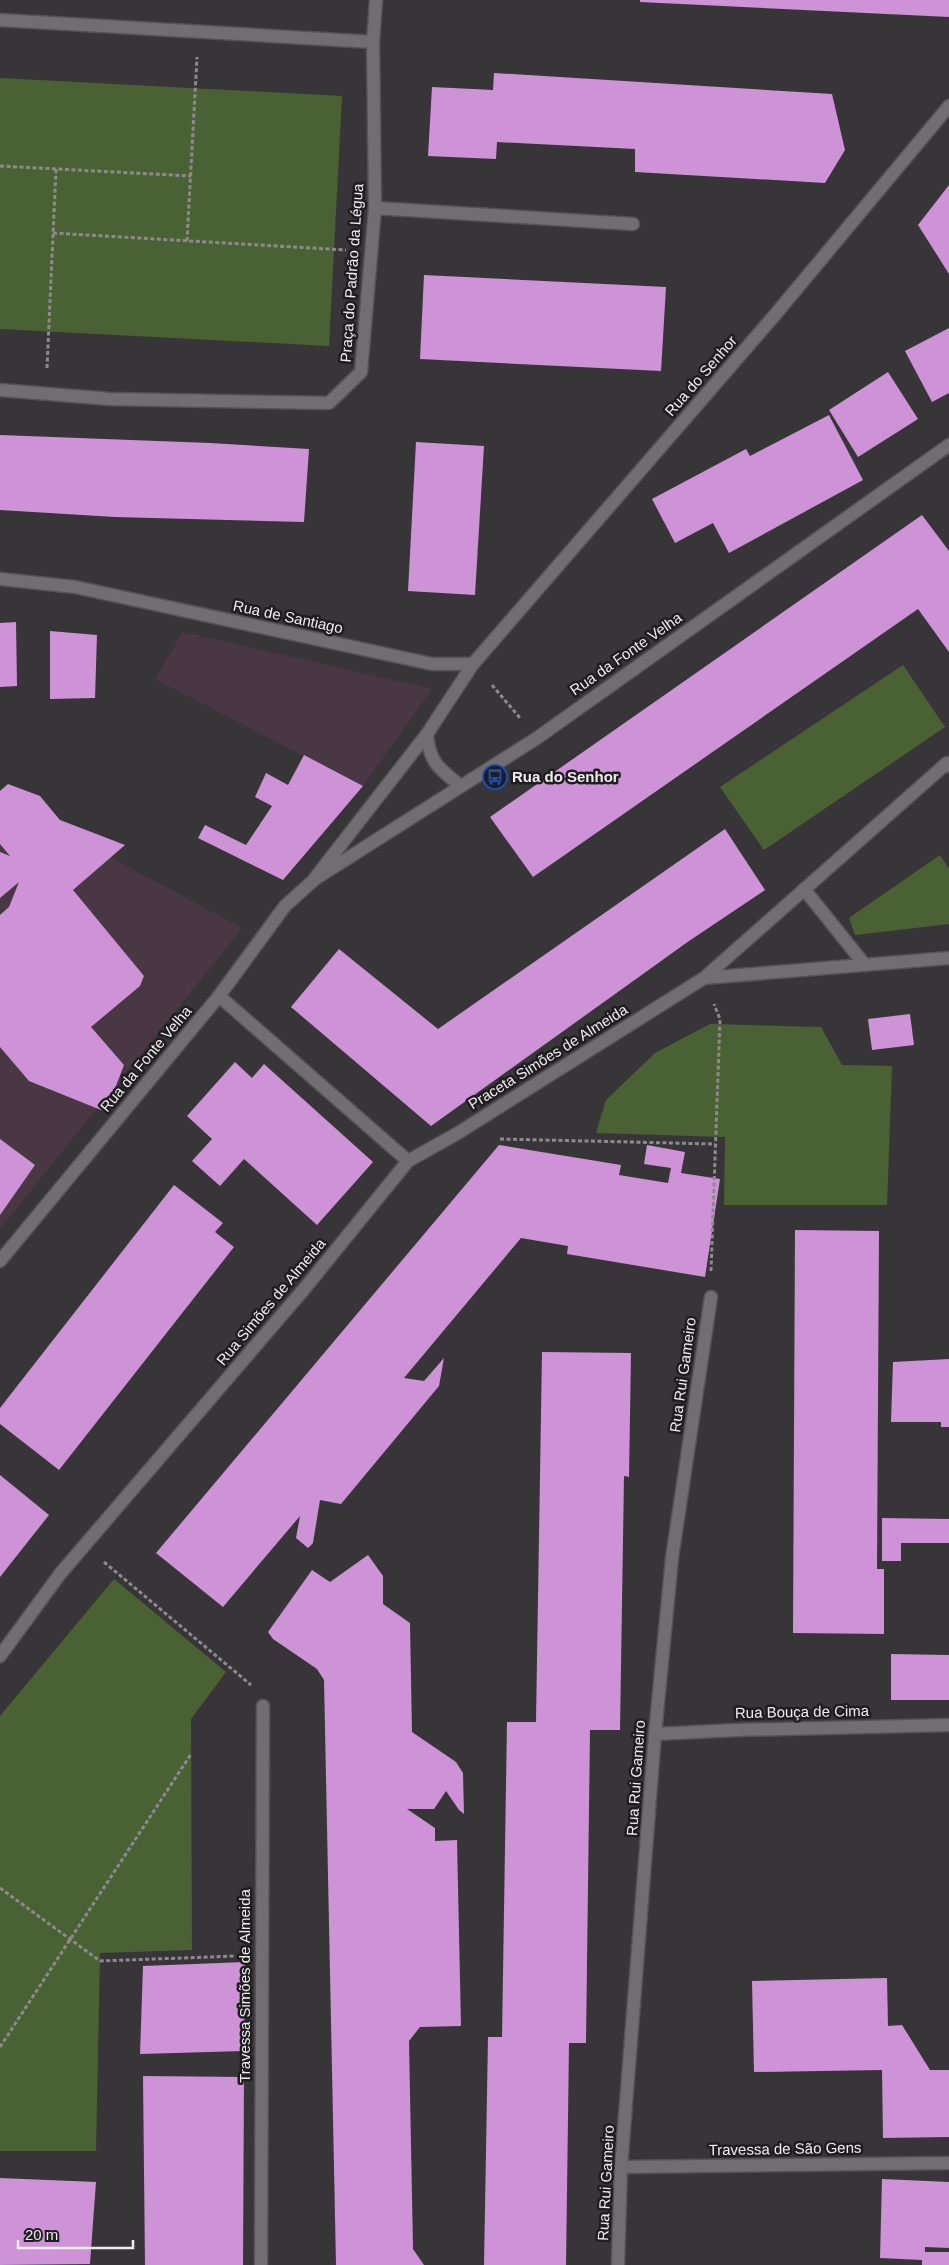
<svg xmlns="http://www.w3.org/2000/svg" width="949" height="2265" viewBox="0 0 949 2265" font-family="Helvetica,sans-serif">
<rect width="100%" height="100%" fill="#383539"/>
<g fill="#493843">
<polygon points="183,632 432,689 363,786 155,679"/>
<polygon points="2,799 242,928 0,1229 0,800"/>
</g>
<g fill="#4a6233">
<polygon points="0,78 342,96 329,346 0,329"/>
<polygon points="903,665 945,727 764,850 720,787"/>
<polygon points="940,855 949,869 949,924 855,935 849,918"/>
<polygon points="710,1024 821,1027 842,1065 892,1066 887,1205 724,1205 725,1137 596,1133 606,1100 655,1053"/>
<polygon points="114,1579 226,1672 191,1719 192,1950 100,1953 96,2151 0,2151 0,1716"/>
</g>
<g fill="#ce92d6">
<polygon points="640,0 949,0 949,17 640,2"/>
<polygon points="494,73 832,94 845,150 825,183 635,172 635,149 497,142 496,159 428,156 432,87 493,90"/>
<polygon points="949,185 949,274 918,225"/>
<polygon points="424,275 666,287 661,371 420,359"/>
<polygon points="949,328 949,393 932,402 905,351"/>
<polygon points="888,372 918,419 858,457 829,410"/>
<polygon points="829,415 863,480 729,553 713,523 675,543 652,499 746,449 750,456"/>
<polygon points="0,435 210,443 309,449 304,522 115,517 0,510"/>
<polygon points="416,442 484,446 475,595 408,591"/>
<polygon points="922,515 949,551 949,652 918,609 533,877 490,817"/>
<polygon points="16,622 17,686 0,687 0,623"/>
<polygon points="50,631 97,635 95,698 50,699"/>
<polygon points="304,755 363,786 283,880 198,838 205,825 246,845 272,806 255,797 266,773 288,785"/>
<polygon points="8,784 40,796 60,820 125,845 73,890 144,976 140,986 91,1027 124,1065 106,1112 29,1081 0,1047 0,915 9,907 19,882 0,898 0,852 10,856 0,844 0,791"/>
<polygon points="725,829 765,890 689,941 431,1126 291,1007 339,949 438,1029"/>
<polygon points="910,1014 914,1045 872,1050 868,1019"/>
<polygon points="235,1062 252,1078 264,1064 373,1162 317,1225 244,1159 220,1186 192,1161 212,1139 187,1116"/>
<polygon points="0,1139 35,1165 0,1215"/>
<polygon points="499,1145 621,1165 619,1175 668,1183 671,1168 644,1164 647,1145 685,1152 681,1173 720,1179 705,1277 567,1254 568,1246 521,1238 404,1378 424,1381 444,1358 439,1386 341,1504 320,1500 313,1543 308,1548 296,1538 300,1516 223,1607 156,1553"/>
<polygon points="174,1185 223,1223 215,1232 234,1247 59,1470 0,1424 0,1408"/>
<polygon points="795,1230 879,1231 877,1569 884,1569 884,1634 793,1633"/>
<polygon points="542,1352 631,1353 629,1477 624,1476 620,1730 590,1730 586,2043 569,2043 566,2265 484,2265 488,2037 502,2037 507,1722 536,1722"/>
<polygon points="949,1359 949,1427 941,1427 941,1422 891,1422 893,1362"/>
<polygon points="0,1475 49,1515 0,1577"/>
<polygon points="882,1518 949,1519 949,1543 901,1543 901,1561 882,1561"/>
<polygon points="368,1555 383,1576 383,1604 410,1623 412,1732 456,1762 463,1773 464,1814 459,1810 446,1791 434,1809 407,1809 435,1828 435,1841 457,1840 461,2026 420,2027 409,2041 413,2249 424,2265 336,2265 324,1680 317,1669 273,1639 268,1632 312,1570 330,1582"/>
<polygon points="891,1654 949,1655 949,1700 891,1700"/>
<polygon points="245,1962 244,2051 140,2054 143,1966"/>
<polygon points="887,1978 888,2026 902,2025 930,2070 949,2070 949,2137 883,2138 882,2070 754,2072 752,1981"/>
<polygon points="143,2076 244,2077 243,2265 145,2265"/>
<polygon points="0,2178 96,2182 90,2264 0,2265"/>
<polygon points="882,2179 949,2182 949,2248 925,2247 925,2252 949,2252 949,2265 922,2265 922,2260 880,2258"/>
</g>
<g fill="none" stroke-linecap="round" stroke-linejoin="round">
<defs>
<polyline id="service" points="375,208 633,224"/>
<g id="minor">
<polyline points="0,20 373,42"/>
<polyline points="0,390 110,399 329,403 361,372 375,208 373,42 376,0"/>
<polyline points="0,579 75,587 432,664 473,664"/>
<polyline points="315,878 427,734 473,664 774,316 949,106"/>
<polyline points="804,889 865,965"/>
<polyline points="704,978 949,958"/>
<polyline points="219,996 408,1161"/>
<polyline points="0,1656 60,1574 305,1288 408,1161 458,1133 704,978 947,763 949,766"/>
<polyline points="655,1734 737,1730 949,1725"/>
<polyline points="621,2167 949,2163"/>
<polyline points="261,2265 263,1706"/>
<polyline points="618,2265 621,2167 655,1734 672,1558 711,1297"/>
</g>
<g id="tertiary">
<path d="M427 734C429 762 439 769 461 786"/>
<polyline points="0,1261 219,996 285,906 315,879 537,738 949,445"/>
</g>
</defs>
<use href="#service" stroke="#555256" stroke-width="15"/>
<use href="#minor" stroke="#555256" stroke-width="15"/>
<use href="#tertiary" stroke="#555256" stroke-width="15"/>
<g stroke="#8d8a8e" stroke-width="3" stroke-dasharray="4 2.5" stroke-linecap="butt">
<polyline points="0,166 191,176"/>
<polyline points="53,233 346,250"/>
<polyline points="187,241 197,57"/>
<polyline points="47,368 56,169"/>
<polyline points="492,685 520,718"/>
<polyline points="500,1139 715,1144"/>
<polyline points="711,1271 720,1019 714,1004"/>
<polyline points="104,1562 251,1685"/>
<polyline points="0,1888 100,1961 236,1956"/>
<polyline points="0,2047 191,1754"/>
</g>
<use href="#service" stroke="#706e70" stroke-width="12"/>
<use href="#minor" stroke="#706e70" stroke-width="12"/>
<use href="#tertiary" stroke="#706e70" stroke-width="12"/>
</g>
<defs>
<symbol id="bus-ring" viewBox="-11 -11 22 22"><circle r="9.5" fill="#1f1d1f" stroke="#1a4fb4" stroke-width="1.5"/><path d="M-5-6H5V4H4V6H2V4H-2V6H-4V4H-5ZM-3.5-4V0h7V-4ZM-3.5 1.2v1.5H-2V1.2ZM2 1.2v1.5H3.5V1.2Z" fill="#1a4fb4"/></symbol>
</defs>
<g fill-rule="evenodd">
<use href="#bus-ring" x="481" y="763" width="28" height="28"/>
</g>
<g text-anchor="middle" stroke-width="5" stroke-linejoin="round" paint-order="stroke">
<g font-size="15" fill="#eeecef" stroke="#1f1d1f">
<text transform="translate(352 273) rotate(-86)" y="5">Praça do Padrão da Légua</text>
<text transform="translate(701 376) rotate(-49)" y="5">Rua do Senhor</text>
<text transform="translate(288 617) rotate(12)" y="5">Rua de Santiago</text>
<text transform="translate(626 654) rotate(-35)" y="5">Rua da Fonte Velha</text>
<text transform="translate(548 1057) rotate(-32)" y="5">Praceta Simões de Almeida</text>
<text transform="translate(146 1059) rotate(-50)" y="5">Rua da Fonte Velha</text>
<text transform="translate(271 1302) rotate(-50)" y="5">Rua Simões de Almeida</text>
<text transform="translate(683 1375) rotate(-82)" y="5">Rua Rui Gameiro</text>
<text transform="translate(802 1712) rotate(-1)" y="5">Rua Bouça de Cima</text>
<text transform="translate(636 1778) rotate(-86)" y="5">Rua Rui Gameiro</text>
<text transform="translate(245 1986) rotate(-90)" y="5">Travessa Simões de Almeida</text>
<text transform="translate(785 2149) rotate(-1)" y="5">Travessa de São Gens</text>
<text transform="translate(606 2183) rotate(-87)" y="5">Rua Rui Gameiro</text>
</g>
<g font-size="15" font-weight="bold" fill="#eeecef" stroke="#1f1d1f" text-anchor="start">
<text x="512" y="782">Rua do Senhor</text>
</g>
</g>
<path d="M18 2240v8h115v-8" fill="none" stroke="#eeecef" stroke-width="2.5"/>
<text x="25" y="2240" font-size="15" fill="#eeecef" stroke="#1f1d1f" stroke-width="4" paint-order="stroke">20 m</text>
</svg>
